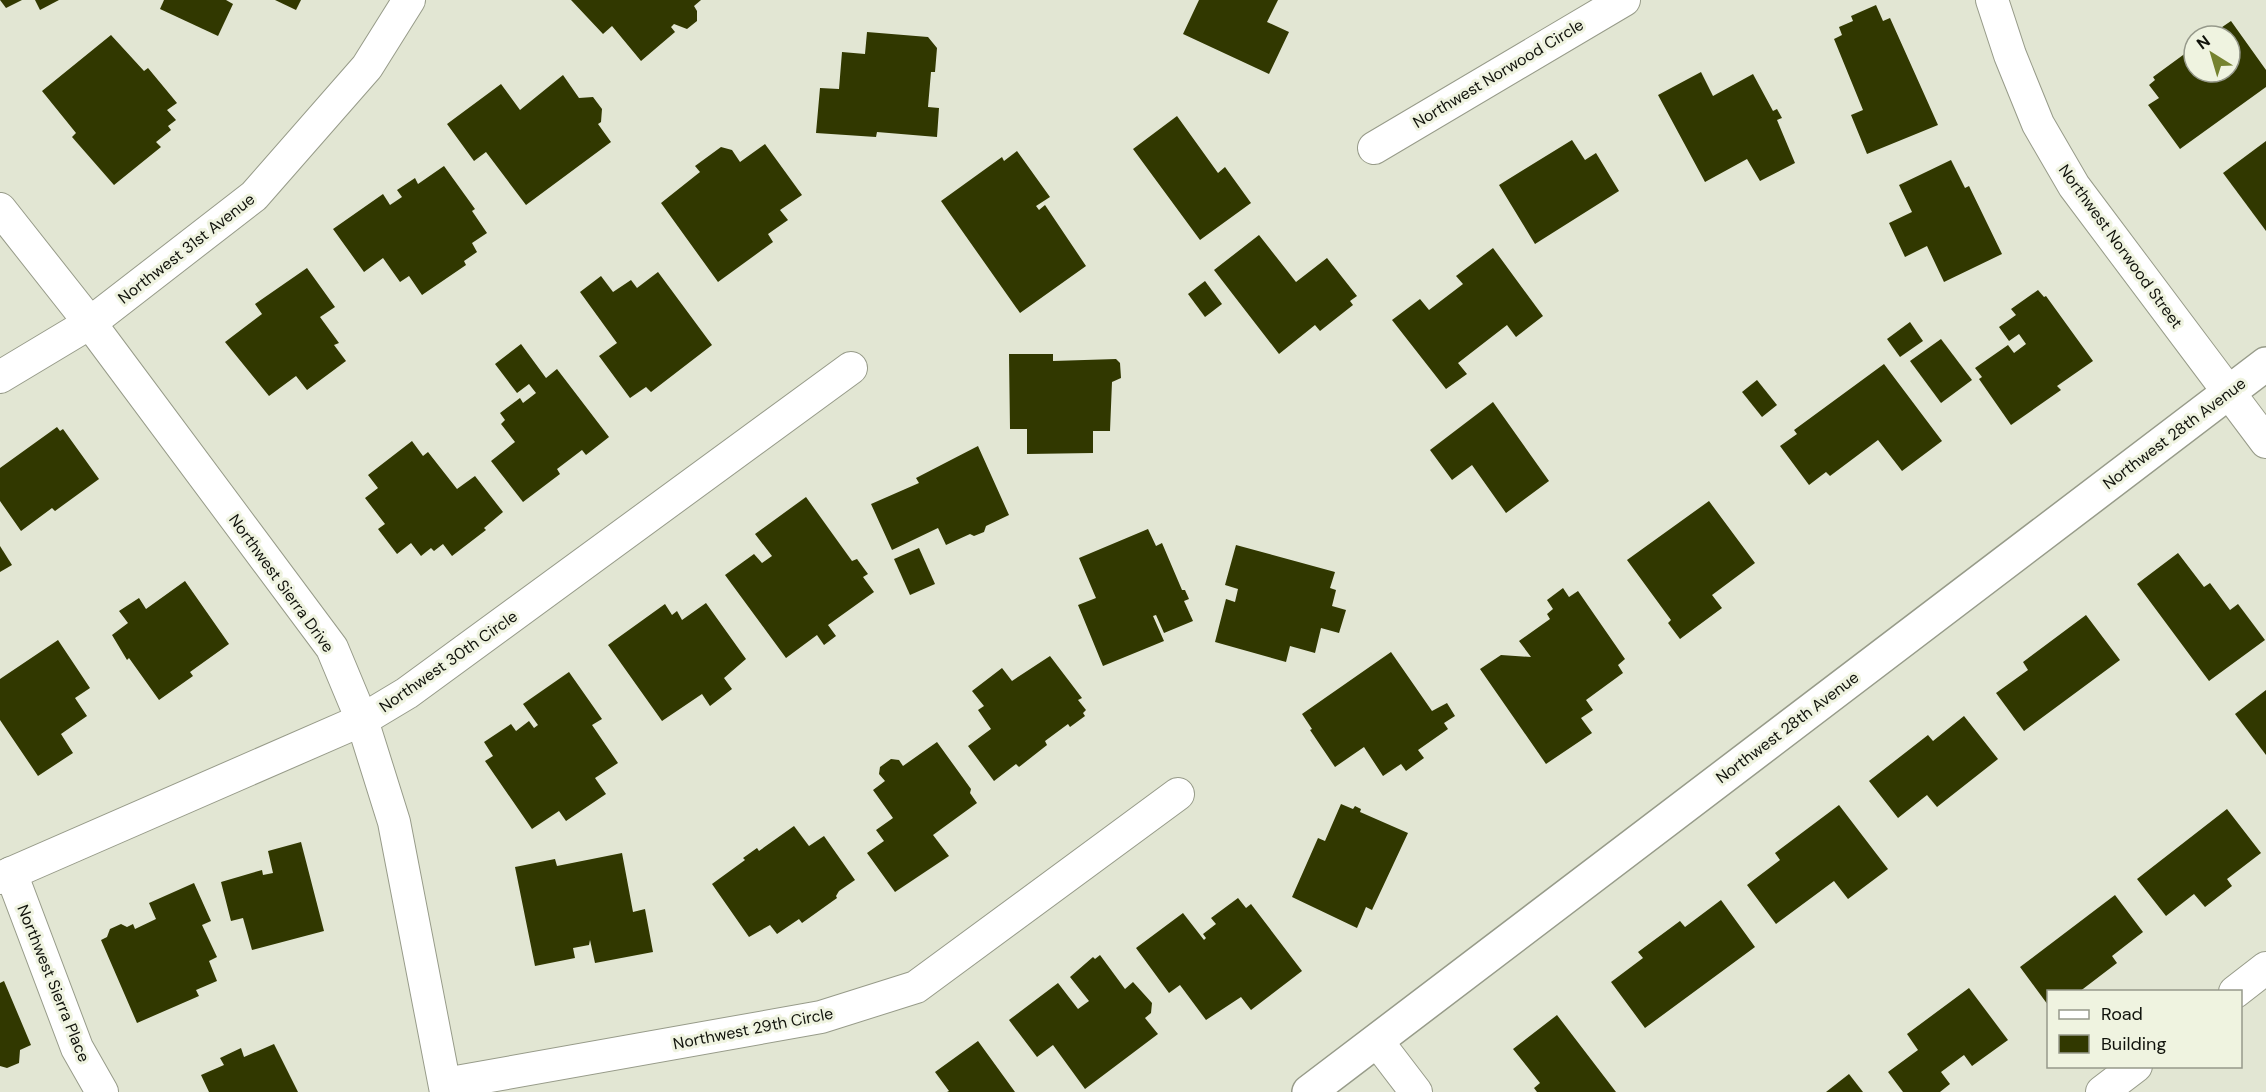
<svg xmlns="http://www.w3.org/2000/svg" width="2266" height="1092" viewBox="0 0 2266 1092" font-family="'DM Sans',sans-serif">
<rect width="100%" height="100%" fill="#e2e6d3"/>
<g fill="#313800">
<polygon points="0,0 22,0 6,8"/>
<polygon points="35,0 59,0 40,10"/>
<polygon points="164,0 226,0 233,4 218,36 160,9"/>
<polygon points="275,0 301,0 296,10"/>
<polygon points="571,0 701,0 694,6 697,11 697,21 687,29 674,24 671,27 675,32 641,61 612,26 603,34"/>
<polygon points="1199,0 1278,0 1267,22 1289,32 1269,74 1183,34"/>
<polygon points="1876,5 1883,21 1890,18 1938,125 1867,154 1851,115 1863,110 1834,39 1842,35 1839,27 1853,21 1851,16"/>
<polygon points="2231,21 2266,70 2266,87 2180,149 2148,105 2159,98 2149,85 2155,80 2153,77 2194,47 2194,72 2230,72 2230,36 2209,36"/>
<polygon points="867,32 928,37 937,48 935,72 931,72 928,107 939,108 937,137 877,132 876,137 816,133 820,88 839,89 842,52 865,54"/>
<polygon points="111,35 144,71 148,68 177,103 167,110 176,120 168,126 171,130 156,142 161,147 114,185 72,137 76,133 42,91"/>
<polygon points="1701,72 1713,96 1753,74 1773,111 1777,109 1782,118 1777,120 1795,163 1760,181 1747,159 1705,182 1658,95"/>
<polygon points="563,75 579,98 593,97 602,109 601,122 598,124 611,142 526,205 486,152 474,161 447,124 501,84 520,110"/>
<polygon points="1177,116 1218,173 1225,167 1251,203 1200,240 1133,149"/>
<polygon points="1572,140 1585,160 1596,153 1619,191 1535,244 1499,185"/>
<polygon points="2266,141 2266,231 2223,173"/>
<polygon points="765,144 802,195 780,210 788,220 768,234 773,242 718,282 661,203 700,172 695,166 721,147 732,150 740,162"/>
<polygon points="1017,151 1050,197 1036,206 1039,210 1045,205 1086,266 1020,313 941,201 1002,157 1004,161"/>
<polygon points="1951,160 1965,188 1969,186 2002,254 1944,282 1927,246 1905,257 1889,223 1912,212 1899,185"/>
<polygon points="444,166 475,209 472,211 487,233 472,243 477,252 464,261 466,265 422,295 409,276 400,282 383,258 364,272 333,229 383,194 390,205 402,197 397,190 415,178 418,184"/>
<polygon points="1259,235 1296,282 1327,258 1357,296 1350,301 1353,305 1320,331 1315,325 1279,354 1214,270"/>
<polygon points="1493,248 1543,316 1516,337 1507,325 1458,363 1467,374 1446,389 1392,320 1420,299 1429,310 1463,284 1456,276"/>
<polygon points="307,268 335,307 320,317 339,343 334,345 346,361 307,390 296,376 269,396 225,342 262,314 255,304"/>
<polygon points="658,272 712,345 651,392 646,387 630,398 599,356 617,343 580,292 601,276 613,292 631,280 637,288"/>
<polygon points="1205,281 1222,304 1205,317 1188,294"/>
<polygon points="2038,290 2044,297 2046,296 2093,361 2057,386 2061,390 2011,425 1979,379 1982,377 1975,368 2008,345 2014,353 2026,344 2019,334 2009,341 1999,327 2016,315 2011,309"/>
<polygon points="1910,322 1923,341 1900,357 1887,339"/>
<polygon points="1941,339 1972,380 1941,403 1910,361"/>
<polygon points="521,344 546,378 557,369 609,437 586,455 582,450 557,469 560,474 523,502 491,461 515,442 501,424 505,420 500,413 520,398 523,403 536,393 529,384 517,393 495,364"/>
<polygon points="1009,354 1053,354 1053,361 1116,359 1120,363 1121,378 1112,382 1110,431 1093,431 1093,453 1027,454 1027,429 1010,429"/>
<polygon points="1884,364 1942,441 1902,471 1878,440 1830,476 1826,472 1809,485 1780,446 1797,434 1794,430"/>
<polygon points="1757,380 1777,405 1762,417 1742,392"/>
<polygon points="1493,402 1549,481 1506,513 1472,465 1452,480 1430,450"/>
<polygon points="57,427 60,431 63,429 99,479 55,511 52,508 21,531 0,501 0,468"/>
<polygon points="412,441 423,456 428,452 457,489 475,476 503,512 484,528 486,530 452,556 443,544 434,551 431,548 421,556 411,543 397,554 378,529 385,524 365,498 378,488 368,475"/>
<polygon points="978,446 1009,515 986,526 984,532 974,536 970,534 946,545 938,528 892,550 871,504 919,483 916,478"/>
<polygon points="806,497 852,561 857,559 868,574 863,577 874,592 828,625 836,636 824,645 817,635 786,658 725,575 754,554 762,563 772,556 755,534"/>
<polygon points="1709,501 1755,563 1712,595 1722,608 1680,639 1668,623 1671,620 1627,560"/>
<polygon points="1148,529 1156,546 1162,543 1182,590 1185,590 1189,599 1184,601 1193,621 1164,633 1156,615 1153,616 1164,641 1103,666 1078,605 1096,598 1079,558"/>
<polygon points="1236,545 1335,572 1330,588 1336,590 1332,606 1346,610 1339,633 1321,628 1315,653 1290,646 1286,662 1215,642 1226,599 1235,602 1238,589 1225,585"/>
<polygon points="0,546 12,565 0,572"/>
<polygon points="919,548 935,584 910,595 894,559"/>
<polygon points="2178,553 2204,587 2210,583 2230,610 2238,604 2265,640 2209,681 2137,584"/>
<polygon points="185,581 229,644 190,672 193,676 159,700 129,658 127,660 112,635 128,623 119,611 139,598 146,609"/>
<polygon points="1563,588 1569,597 1578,591 1625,659 1618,665 1623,673 1586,700 1593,710 1581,718 1592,733 1546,764 1480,669 1501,655 1531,657 1519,641 1550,619 1547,614 1553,609 1547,600"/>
<polygon points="706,603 746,659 724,678 732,689 710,706 702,694 662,721 608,645 665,604 672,615 677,611 682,620"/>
<polygon points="2086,615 2120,660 2024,731 1996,693 2028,670 2023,662"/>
<polygon points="58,640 90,688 75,698 87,716 61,734 73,753 38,776 0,720 0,679"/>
<polygon points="1391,652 1432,711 1447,703 1455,716 1444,723 1448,729 1418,750 1424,758 1406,771 1401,764 1383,776 1364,747 1335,767 1310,730 1312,729 1302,714"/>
<polygon points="1050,656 1082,698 1078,700 1086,710 1083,713 1085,716 1070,727 1068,724 1045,741 1047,745 1019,767 1016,764 994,781 968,746 991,729 978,710 984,706 972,691 1002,668 1012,681"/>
<polygon points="569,672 602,719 592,725 618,763 595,778 606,794 566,821 559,811 532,829 485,761 493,756 484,742 511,724 516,731 529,721 534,728 538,725 523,704"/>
<polygon points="2266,690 2266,755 2235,714"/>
<polygon points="1964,716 1998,759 1937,807 1927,795 1898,818 1869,781 1928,735 1933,741"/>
<polygon points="937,742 971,789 970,793 977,803 933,835 949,856 895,892 867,853 884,841 876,830 893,818 873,790 885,781 879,774 880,767 891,759 899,760 903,766"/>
<polygon points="1341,804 1353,809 1355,806 1361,809 1360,812 1408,833 1372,910 1366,907 1357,928 1292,897 1318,838 1325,841"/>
<polygon points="1839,805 1888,869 1848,899 1834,881 1776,924 1747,885 1780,860 1775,853"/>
<polygon points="2227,809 2261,853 2227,879 2232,886 2205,907 2194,894 2166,916 2137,879"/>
<polygon points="794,826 809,846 824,836 855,880 839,891 836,896 837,898 802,923 799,919 777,934 770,925 749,937 712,884 745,860 743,858 757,848 759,851"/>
<polygon points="301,842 324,931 252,950 243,918 231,921 221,882 262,870 263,875 273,873 268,851"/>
<polygon points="622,853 633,912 645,909 653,952 595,963 590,940 589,945 573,948 575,958 535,966 515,867 555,859 557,866"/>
<polygon points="194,883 211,921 202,925 217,957 209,961 217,981 196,990 199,996 137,1023 101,940 107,937 110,929 121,924 127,927 133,924 135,929 156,919 149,903"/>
<polygon points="2115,895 2143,932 2112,956 2117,963 2079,992 2048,992 2048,1005 2020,967"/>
<polygon points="1238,898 1246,908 1251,904 1302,971 1251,1010 1241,997 1206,1020 1180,985 1169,993 1136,948 1183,913 1204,940 1206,938 1203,934 1216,924 1211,918"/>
<polygon points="1721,900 1755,947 1645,1028 1611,982 1643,958 1638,952 1680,921 1685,927"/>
<polygon points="1100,955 1125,989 1133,982 1152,1003 1151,1013 1145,1018 1158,1034 1085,1089 1053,1045 1037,1057 1009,1020 1058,983 1078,1009 1089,1001 1070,977 1093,957 1095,959"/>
<polygon points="4,981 31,1045 20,1050 19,1063 7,1068 0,1066 0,983"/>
<polygon points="1969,988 2008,1040 1972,1066 1964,1055 1941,1072 1950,1084 1940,1092 1903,1092 1888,1072 1918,1050 1907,1034"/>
<polygon points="1557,1015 1616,1092 1537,1092 1534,1088 1540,1083 1513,1049"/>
<polygon points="978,1041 1015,1092 947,1092 949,1091 935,1072"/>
<polygon points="274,1044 298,1092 209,1092 201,1075 224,1065 220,1058 241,1048 244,1057"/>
<polygon points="1849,1074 1863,1092 1826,1092"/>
</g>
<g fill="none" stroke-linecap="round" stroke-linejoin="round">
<defs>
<g id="minor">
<polyline points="1992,0 2010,55 2038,124 2074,186 2266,442"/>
<polyline points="1374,148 1624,0"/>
<polyline points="0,209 90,323 332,648 362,720 394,822 446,1092"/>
<polyline points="0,377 90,323 254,196 367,67 409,0"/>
<polyline points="11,873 77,1048 102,1092"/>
<polyline points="0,878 362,720 407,693 851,368"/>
<polyline points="2235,992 2266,968"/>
<polyline points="1377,1041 1416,1092"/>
<polyline points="445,1084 821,1017 916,987 1178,794"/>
<polyline points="2102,1092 2136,1066"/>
</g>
<polyline id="tertiary" points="1309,1092 2266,364"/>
</defs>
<use href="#minor" stroke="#979b89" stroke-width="34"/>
<use href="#tertiary" stroke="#979b89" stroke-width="36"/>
<use href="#minor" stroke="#fff" stroke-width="32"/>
<use href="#tertiary" stroke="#fff" stroke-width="33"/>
</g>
<g text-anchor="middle" stroke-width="6" stroke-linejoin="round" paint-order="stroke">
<g font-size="16" fill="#10120b" stroke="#eff3e0">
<text transform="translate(1498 73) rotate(-31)" y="6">Northwest Norwood Circle</text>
<text transform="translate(2121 246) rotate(54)" y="6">Northwest Norwood Street</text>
<text transform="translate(186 248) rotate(-38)" y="6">Northwest 31st Avenue</text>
<text transform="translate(2174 433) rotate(-37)" y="6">Northwest 28th Avenue</text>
<text transform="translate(282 583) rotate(54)" y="6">Northwest Sierra Drive</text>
<text transform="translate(448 661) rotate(-35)" y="6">Northwest 30th Circle</text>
<text transform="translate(1787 727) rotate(-37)" y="6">Northwest 28th Avenue</text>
<text transform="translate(54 983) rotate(68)" y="6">Northwest Sierra Place</text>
<text transform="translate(753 1028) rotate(-11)" y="6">Northwest 29th Circle</text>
</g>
</g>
<rect x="2047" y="990" width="195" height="78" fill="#eff3e0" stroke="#96998b" stroke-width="1.5"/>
<rect x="2059" y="1010" width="30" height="9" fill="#ffffff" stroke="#96998b" stroke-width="1.5"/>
<text x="2101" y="1020" font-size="18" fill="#10120b">Road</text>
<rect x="2059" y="1035" width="30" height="18" fill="#313800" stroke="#96998b" stroke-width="1.5"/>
<text x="2101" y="1050" font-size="18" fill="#10120b">Building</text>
<g transform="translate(2212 54) rotate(323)"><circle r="28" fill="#eff3e0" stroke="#96998b" stroke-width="1.5"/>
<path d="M0-4.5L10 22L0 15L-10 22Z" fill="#75822f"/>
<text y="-9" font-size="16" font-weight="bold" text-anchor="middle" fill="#10120b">N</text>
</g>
</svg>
